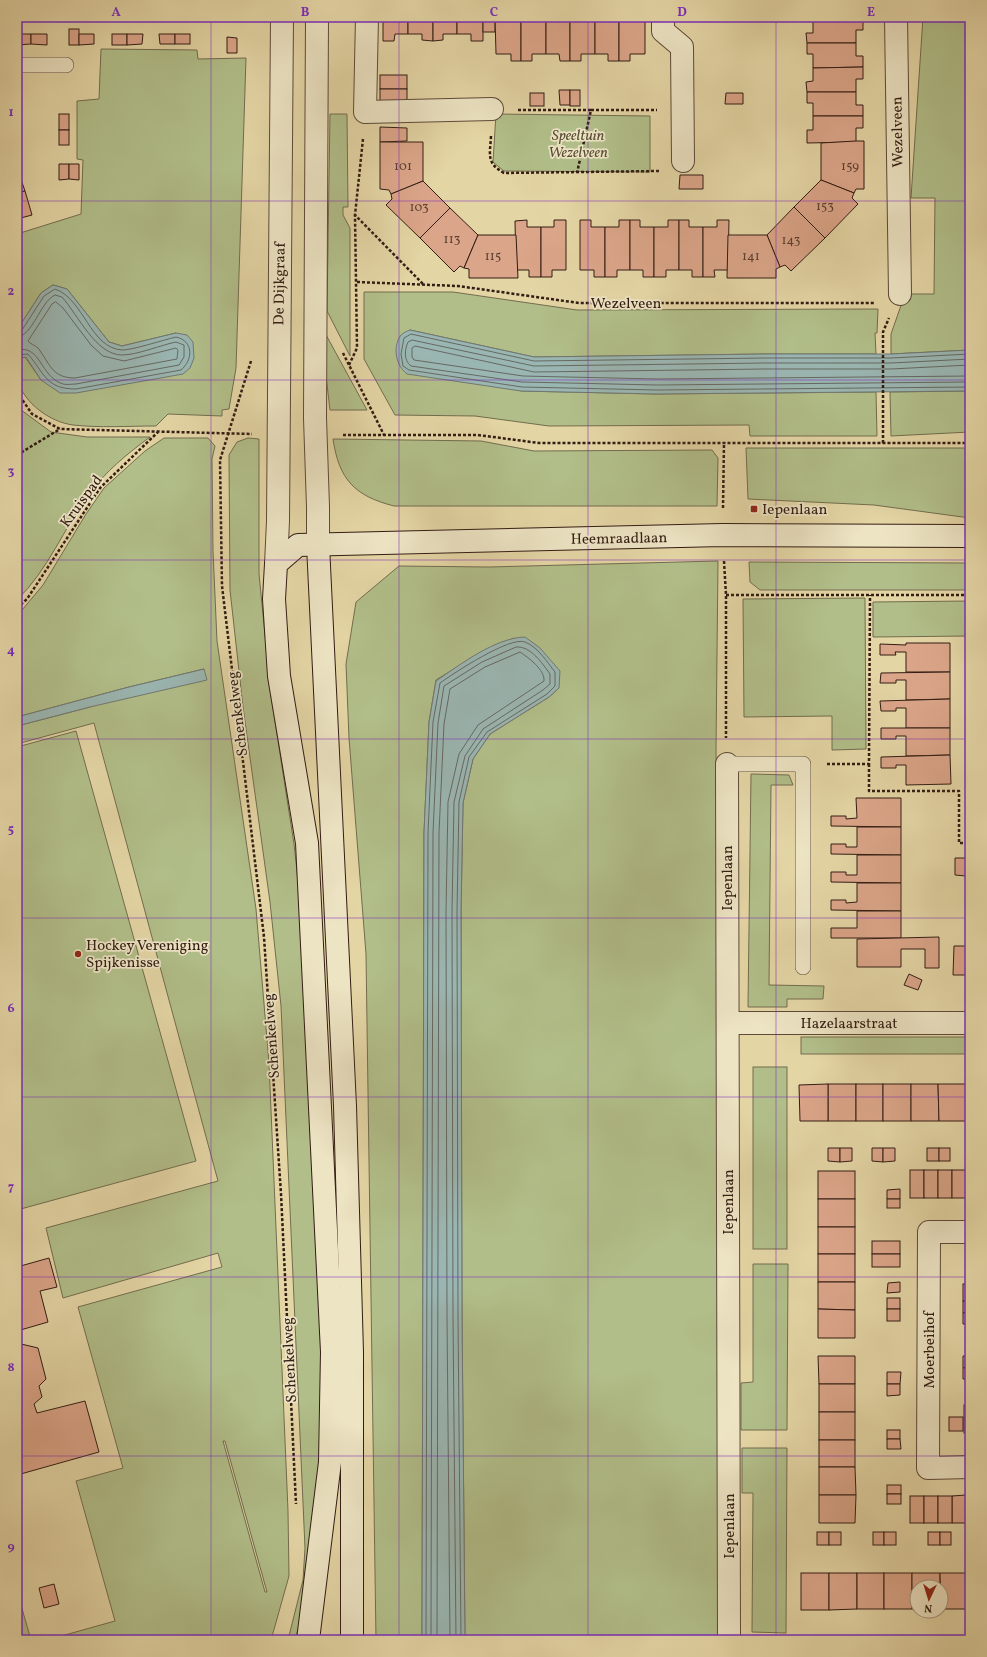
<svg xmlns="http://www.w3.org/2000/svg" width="987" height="1657" viewBox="0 0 987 1657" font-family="Vollkorn,serif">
<rect width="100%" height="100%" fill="#e4d5a5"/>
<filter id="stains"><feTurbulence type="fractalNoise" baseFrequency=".005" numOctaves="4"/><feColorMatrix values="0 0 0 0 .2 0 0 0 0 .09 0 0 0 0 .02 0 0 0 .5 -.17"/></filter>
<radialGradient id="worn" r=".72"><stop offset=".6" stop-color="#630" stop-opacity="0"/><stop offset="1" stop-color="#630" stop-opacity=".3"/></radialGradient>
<g fill="#b1be89" stroke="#726d4e" fill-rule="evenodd">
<polygon points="923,17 970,17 970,350 891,354 891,334 905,294 934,294 935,198 911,198"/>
<path d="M101 49 197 50 198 59 246 58 236 368 229 409 222 410V416L168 414 156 426C129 426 99 428 73 425 50 422 24 403 18 381 16 374 17 366 17 359L25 357 41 380 176 333 122 346 109 342 67 289 53 285 41 293 17 330V234L81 214 83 160 77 159V101L99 99Z"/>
<polygon points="330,114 347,114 348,207 343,207 343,215 350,228 350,356 327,311"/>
<polygon points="496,114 650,116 650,172 504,171 493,162"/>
<polygon points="364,292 453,292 577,310 878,309 877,333 875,333 876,354 765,354 534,357 410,330 521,391 656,394 876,392 877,436 750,436 749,425 549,426 475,416 395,415 364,359"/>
<polygon points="321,333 325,333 367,410 330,410"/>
<polygon points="970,391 970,432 891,436 890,392"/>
<path d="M17 407 51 432 87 437H150C127 454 106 471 89 494 64 528 48 570 17 600Z"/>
<path d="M164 438H208L215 446 212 459 213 551 217 641 256 909 269 1063 288 1511 289 1576 271 1640H118L117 1636 113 1637 114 1640H47L115 1621 76 1481 123 1468 78 1307 222 1267 218 1253 63 1298 46 1228 218 1181 94 723 17 744V726L90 707 204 669 129 687 17 717V616L43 585 86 514 104 488 145 451ZM223 1441H225L267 1592H265Z"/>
<polygon points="248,438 259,439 259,574 271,696 294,844 306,953 326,1395 306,1600 295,1640 288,1640 303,1580 305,1548 281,1006 270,902 243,707 230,590 229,455 237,442"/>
<path d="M333 439 481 441 534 451 712 450 718 458 717 506H394C355 496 339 480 333 439Z"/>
<polygon points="746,448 970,448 970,518 874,505 748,499"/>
<polygon points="718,561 716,747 721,1640 465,1640 462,1316 461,911 463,803 473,759 490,734 549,697 559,688 514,638 478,654 436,680 429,722 424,833 422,1640 376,1640 366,954 349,738 346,664 356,602 399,566 489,567"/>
<polygon points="749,562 970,563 970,590 760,590 750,582"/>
<polygon points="865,598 866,749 832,750 832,716 744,717 743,599"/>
<polygon points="970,601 970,636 873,637 873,602"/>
<polygon points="76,731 196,1161 17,1210 17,747"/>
<polygon points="751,774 789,775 793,785 771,785 769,985 824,986 823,999 787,999 787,1007 748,1007"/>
<rect x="801" y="1037" width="169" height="17"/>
<rect x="753" y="1067" width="34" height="182"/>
<polygon points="753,1264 788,1264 787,1430 741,1430 741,1383 753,1382"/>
<polygon points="742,1448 787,1448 786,1633 752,1632 753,1493 742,1493"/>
<polygon points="17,1591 31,1640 17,1640"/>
</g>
<g fill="#9ab6b2" stroke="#707872">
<polygon points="53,285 67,289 109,342 122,346 176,333 187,335 193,342 194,358 190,368 183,374 76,393 60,393 41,380 26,357 17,359 17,330 41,293"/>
<path d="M410 330 534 357 765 354H891L970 350V391L656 394 521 391 407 374C396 366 392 347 401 335 403 333 407 331 410 330Z"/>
<path d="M525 637 540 648 560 671 559 688 549 697 490 734 473 759 463 803 461 911 462 1316 465 1640H422L424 833 429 722 436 681C461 664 495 638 525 637Z"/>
<polygon points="204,669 207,680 90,707 17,726 17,717 129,687"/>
</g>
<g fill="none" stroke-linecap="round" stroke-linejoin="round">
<g stroke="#666962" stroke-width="1">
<path d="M56 302 63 308 91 345 103 356 124 361 176 348 178 350 177 359 75 378C52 378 50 364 38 348 35 345 30 344 28 341L52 304Z"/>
<path d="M17 332 22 330 44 296 55 289C84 299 90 348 122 350 133 350 163 340 176 337 194 341 193 360 181 370L76 389C46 389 45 374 28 354L17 355"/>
<path d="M17 337C33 336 40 302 55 295L62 297C78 315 96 355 122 355 137 355 161 345 176 342L184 345V357L179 365 76 384C72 384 66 385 63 384 40 377 41 344 17 350"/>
<polyline points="970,354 891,358 765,358 534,361 411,334 404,338 401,354 403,366 409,370 522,387 657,390 970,387"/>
<path d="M970 359 891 363H765L534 366 412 340 408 342C405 349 403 360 411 366L522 382 657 385 970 382"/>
<polyline points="970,365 891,369 765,369 534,372 415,346 412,348 412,357 414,360 523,376 657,379 970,376"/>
<path d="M426 1640 428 833 433 722 440 683C454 673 510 636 525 642 538 647 547 662 555 672V686L547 694 487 732 469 757 459 802 457 911 458 1316 461 1640"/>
<path d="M431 1640 433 833 438 723 444 686 482 662 516 647C531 646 542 663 550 674V684L543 690 483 729 465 756 454 802 452 911 453 1316 456 1640"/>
<path d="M437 1640 439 833 444 724 450 689 485 667 520 652C529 658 545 670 544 681L478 725 459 754 448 802 446 911 447 1316 450 1640"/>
</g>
</g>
<g fill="#dba589" stroke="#321c13">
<rect x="17" y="17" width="14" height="2"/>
<polygon points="31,17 55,17 55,18 31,19"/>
<polygon points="383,17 408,17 408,34 395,34 394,41 383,41"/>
<polygon points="408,17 433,17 433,41 422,40 422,34 408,34"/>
<polygon points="433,17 457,17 457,34 443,34 443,40 433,41"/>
<polygon points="457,17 483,17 483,41 471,41 471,34 457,34"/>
<rect x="483" y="17" width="12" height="15"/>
<polygon points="495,17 521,17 521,61 511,61 511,54 496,54"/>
<polygon points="521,17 546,17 546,54 532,54 532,61 521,61"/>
<polygon points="546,17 570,17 570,61 560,61 559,54 546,54"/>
<polygon points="570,17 595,17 595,54 581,54 581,61 570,61"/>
<polygon points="595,17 619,17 619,61 608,61 608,54 595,54"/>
<polygon points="619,17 645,17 645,54 630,54 630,61 619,61"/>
<rect x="692" y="17" width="50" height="3"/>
<rect x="813" y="17" width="50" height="1"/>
<polygon points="813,18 863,18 863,30 856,30 856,43 807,43 806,33 813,33"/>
<rect x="69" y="29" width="10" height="16"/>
<polygon points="17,34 31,34 31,44 17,45"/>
<polygon points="31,34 47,34 47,45 31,44"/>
<polygon points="79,34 94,34 94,44 79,45"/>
<rect x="112" y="34" width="15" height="11"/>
<polygon points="127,34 143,34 142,44 127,45"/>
<polygon points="159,34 175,34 175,44 160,44"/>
<rect x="175" y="34" width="15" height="10"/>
<polygon points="227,37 237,38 237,53 227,53"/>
<polygon points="807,43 856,43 856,56 863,56 863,67 813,68 813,54 807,54"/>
<polygon points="863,67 863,79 856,79 856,92 807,92 806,82 813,81 813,68"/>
<rect x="380" y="75" width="27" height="14"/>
<rect x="380" y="89" width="27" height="14"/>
<polygon points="559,90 570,90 570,105 560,105"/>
<rect x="570" y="90" width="10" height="16"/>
<polygon points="807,92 856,92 856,105 863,105 863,116 813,116 813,103 807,103"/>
<rect x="530" y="93" width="14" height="13"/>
<polygon points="726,93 743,93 743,104 725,104"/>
<rect x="59" y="114" width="10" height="16"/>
<polygon points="813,116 863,116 863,128 856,128 856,142 807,143 807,130 813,130"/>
<polygon points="380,127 407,128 407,141 380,142"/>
<rect x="59" y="130" width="10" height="15"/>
<polygon points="856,141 864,141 864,189 856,189 854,193 821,180 821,143"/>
<polygon points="380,142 423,142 423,181 391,194 389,190 380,189"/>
<polygon points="59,164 69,164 69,179 59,180"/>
<polygon points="69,164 79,164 79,180 69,179"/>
<polygon points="17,168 25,191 17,193"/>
<polygon points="680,175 703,175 703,189 679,189"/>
<polygon points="821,180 854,193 852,198 858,204 825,238 794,207"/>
<polygon points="423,181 450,208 420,238 386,205 392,199 391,194"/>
<polygon points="25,191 32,215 17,219 17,193"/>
<polygon points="794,207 825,238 791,271 785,265 780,267 767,235"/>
<polygon points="450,208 478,235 464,268 460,266 454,272 420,238"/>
<polygon points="527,220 527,227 541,227 541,277 529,277 529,270 516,270 515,221"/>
<polygon points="554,220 566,220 566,270 552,270 552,277 541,277 541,227 554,227"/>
<polygon points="580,220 591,220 591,227 605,227 605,277 594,277 594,270 580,270"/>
<polygon points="619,220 630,220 630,270 617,270 617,277 605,277 605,227 619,227"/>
<polygon points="630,220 640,220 640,227 654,227 654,277 643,277 643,270 630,270"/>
<polygon points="668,220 679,220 679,270 666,270 666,277 654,277 654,227 668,227"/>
<polygon points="679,220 689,220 689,227 703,227 703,277 692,277 692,270 679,270"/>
<polygon points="717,220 729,220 728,270 714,270 715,277 703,277 703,227 717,227"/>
<polygon points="478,235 516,235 518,278 469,278 469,269 464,268"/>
<polygon points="728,235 767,235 780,267 776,269 776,278 727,278"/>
<polygon points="906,643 950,643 950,672 906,672 906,652 895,652 896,655 880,655 880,644 906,645"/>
<polygon points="950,672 950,699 906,700 906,680 896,680 896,683 880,683 881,673"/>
<polygon points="950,699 950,728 906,728 906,708 896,708 896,711 881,711 880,701"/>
<polygon points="881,728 950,728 950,755 906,756 906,736 896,736 896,739 881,739"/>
<polygon points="950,755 951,784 906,785 906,765 896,765 896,768 881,768 881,757"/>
<polygon points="856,798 901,798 901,827 831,826 831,816 846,816 846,819 857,818"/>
<polygon points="857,827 901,827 901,855 831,854 831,844 846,844 846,847 857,847"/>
<polygon points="857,855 901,855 901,883 831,882 831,872 846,872 846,875 857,875"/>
<polygon points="955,858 966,858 966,876 955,875"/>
<polygon points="857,883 901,883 901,911 831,910 831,900 846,900 846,903 857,902"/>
<polygon points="857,911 901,911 901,938 831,938 831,928 857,928"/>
<polygon points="939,937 939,968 925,968 925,949 901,949 901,967 857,967 857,939"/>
<polygon points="954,946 970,946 970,975 953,975"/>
<polygon points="909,974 922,980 918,990 904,985"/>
<rect x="828" y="1084" width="28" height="37"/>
<polygon points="828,1084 828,1121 800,1121 799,1085"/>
<rect x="856" y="1084" width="27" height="37"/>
<rect x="883" y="1084" width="28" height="37"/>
<polygon points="911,1084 938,1084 939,1121 911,1121"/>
<polygon points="938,1084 966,1084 966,1121 939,1121"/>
<rect x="966" y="1084" width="4" height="37"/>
<polygon points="828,1148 840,1148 840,1162 828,1161"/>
<polygon points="840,1148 852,1148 852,1161 840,1162"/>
<polygon points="872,1148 883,1148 883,1162 872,1161"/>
<polygon points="883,1148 895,1148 895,1161 883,1162"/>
<rect x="927" y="1148" width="12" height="13"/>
<rect x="939" y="1148" width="11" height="13"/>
<rect x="910" y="1170" width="14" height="28"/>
<rect x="924" y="1170" width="14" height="28"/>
<rect x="938" y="1170" width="14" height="28"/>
<rect x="952" y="1170" width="14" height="28"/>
<rect x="966" y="1170" width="4" height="28"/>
<rect x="818" y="1171" width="37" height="28"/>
<polygon points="900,1189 900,1199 887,1199 887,1190"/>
<rect x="818" y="1199" width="37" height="28"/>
<rect x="887" y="1199" width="13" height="9"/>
<rect x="818" y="1227" width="37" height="27"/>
<rect x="872" y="1241" width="28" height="13"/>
<rect x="818" y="1254" width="37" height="28"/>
<rect x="872" y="1254" width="28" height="13"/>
<polygon points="49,1258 57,1287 40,1291 48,1322 17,1331 17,1267"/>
<polygon points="818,1282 855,1282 855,1310 818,1309"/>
<polygon points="900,1282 900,1292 887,1293 888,1283"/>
<rect x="963" y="1284" width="7" height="17"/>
<rect x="887" y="1298" width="13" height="11"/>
<polygon points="963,1301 970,1301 970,1312 963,1313"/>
<polygon points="818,1309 855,1310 855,1338 818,1338"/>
<rect x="887" y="1309" width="13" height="12"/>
<polygon points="970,1312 970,1324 963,1324 963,1313"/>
<polygon points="17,1343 38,1348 46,1379 39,1386 42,1397 34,1404 37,1413 85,1401 99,1452 17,1475"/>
<polygon points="818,1356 855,1356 855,1384 819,1384"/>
<polygon points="963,1356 970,1356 970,1367 963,1368"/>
<polygon points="970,1367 970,1379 963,1379 963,1368"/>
<polygon points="887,1372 901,1372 900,1384 887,1384"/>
<rect x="819" y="1384" width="36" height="28"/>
<polygon points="887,1384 900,1384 900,1395 887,1396"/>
<rect x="964" y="1405" width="6" height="28"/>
<rect x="819" y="1412" width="36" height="28"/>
<rect x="949" y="1417" width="14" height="14"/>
<rect x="887" y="1430" width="13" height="9"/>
<polygon points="887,1439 900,1439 901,1449 887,1449"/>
<rect x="819" y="1440" width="36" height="27"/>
<polygon points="819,1467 855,1467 856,1495 819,1495"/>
<rect x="887" y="1485" width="14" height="9"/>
<rect x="887" y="1494" width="14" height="10"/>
<polygon points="819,1495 856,1495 855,1523 819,1523"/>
<rect x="966" y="1495" width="4" height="28"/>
<polygon points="966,1495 966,1523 952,1523 952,1496"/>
<rect x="910" y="1496" width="14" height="27"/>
<rect x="924" y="1496" width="14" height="27"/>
<rect x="938" y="1496" width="14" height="27"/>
<rect x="817" y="1532" width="12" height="13"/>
<rect x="829" y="1532" width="12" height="13"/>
<rect x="873" y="1532" width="11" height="13"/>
<rect x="884" y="1532" width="12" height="13"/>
<rect x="928" y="1532" width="12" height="13"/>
<rect x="940" y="1532" width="11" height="13"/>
<rect x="801" y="1573" width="28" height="37"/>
<polygon points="829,1573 857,1573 857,1609 829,1610"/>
<rect x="857" y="1573" width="27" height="36"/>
<rect x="884" y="1573" width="28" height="36"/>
<polygon points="912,1573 940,1573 940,1587 917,1587 917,1609 912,1609"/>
<polygon points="940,1573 967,1573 967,1609 941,1609"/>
<rect x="967" y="1573" width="3" height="36"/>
<polygon points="54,1584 59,1604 44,1608 39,1588"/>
</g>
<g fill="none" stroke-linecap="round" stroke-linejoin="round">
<defs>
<g id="service">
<polyline points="17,65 66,65"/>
<polyline points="727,764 803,764 803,967"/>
</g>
<g id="minor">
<polyline points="367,17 365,112 492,109"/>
<polyline points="663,17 663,31 682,47 683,161"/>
<polyline points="896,17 900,294"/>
<polyline points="727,764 729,1640"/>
<polyline points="728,1023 970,1023"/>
<polyline points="970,1232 929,1232 928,1468 970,1467"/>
</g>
<g id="tertiary">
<polyline points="317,17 315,418 318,507 318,545"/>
<polyline points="276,564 278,521 282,17"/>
</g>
<g id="secondary">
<polyline points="318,545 345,1106 352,1352 352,1640"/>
<polyline points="308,1640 330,1462 332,1352 307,843 279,676 274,599 276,564 298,545 723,535 970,536"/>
</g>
</defs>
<use href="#service" stroke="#5e4a38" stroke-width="16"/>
<use href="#minor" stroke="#5e4a38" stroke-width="24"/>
<use href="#tertiary" stroke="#5e4a38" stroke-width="24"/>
<use href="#secondary" stroke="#321c13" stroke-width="24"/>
<g stroke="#321c13" stroke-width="2.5" stroke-dasharray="3 2" stroke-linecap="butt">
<polyline points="518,110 591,110 577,173"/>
<polyline points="591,110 657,110"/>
<path d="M491 136C490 155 486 163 504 173L659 171"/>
<polyline points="363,139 355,215 424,285"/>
<polyline points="357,282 458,286 579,303 875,303"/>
<polyline points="343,353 384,435"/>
<polyline points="251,361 220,460 222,586 264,937 281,1194 296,1504"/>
<polyline points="349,365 357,348 355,215"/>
<polyline points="17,392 32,414 60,429 252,434"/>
<polyline points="343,435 478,435 539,443 970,443"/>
<polyline points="883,443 883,332 889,318"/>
<polyline points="17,455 60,429"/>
<polyline points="723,508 724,442"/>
<polyline points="724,561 726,595 726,738"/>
<polyline points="726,595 970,595"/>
<polyline points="17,608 27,599 100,488 158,432"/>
<polyline points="827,764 869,764 870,595"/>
<polyline points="869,764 869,791 959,791 959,843 970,843"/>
</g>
<use href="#service" stroke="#ede4c4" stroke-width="15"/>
<use href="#minor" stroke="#ede4c4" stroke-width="22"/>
<use href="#tertiary" stroke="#ede4c4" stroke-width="22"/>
<use href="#secondary" stroke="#ede4c4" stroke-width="22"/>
</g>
<path fill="none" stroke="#7b2cbf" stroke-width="1" stroke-opacity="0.55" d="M211 17V1640M399 17V1640M588 17V1640M776 17V1640M17 201H970M17 380H970M17 560H970M17 739H970M17 918H970M17 1097H970M17 1277H970M17 1456H970"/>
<g fill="#8f2418" stroke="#ede4c4" stroke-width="1.5">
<rect x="750" y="505" width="8" height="8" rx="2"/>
<circle cx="78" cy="954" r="4"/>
</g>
<g text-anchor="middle" stroke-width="3.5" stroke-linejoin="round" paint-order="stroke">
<g font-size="13" fill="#5c3e30">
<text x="403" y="170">101</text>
<text x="850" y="170">159</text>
<text x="825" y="210">153</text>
<text x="419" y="211">103</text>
<text x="452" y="243">113</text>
<text x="791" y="244">143</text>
<text x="493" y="260">115</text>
<text x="751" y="260">141</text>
</g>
<g font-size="15" fill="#321c13" stroke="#ede4c4">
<text transform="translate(897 132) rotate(-91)" y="5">Wezelveen</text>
<text transform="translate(279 284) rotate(-89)" y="5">De Dijkgraaf</text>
<text x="626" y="308">Wezelveen</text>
<text transform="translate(81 501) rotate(-54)" y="5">Kruispad</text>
<text transform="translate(619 538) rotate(-1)" y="5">Heemraadlaan</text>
<text transform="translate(237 714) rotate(-97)" y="5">Schenkelweg</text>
<text transform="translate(727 878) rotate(-90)" y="5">Iepenlaan</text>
<text x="849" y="1028">Hazelaarstraat</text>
<text transform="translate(271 1036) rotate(-94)" y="5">Schenkelweg</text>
<text transform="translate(728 1202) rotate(-90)" y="5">Iepenlaan</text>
<text transform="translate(929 1350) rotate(-90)" y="5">Moerbeihof</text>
<text transform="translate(289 1360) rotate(-93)" y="5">Schenkelweg</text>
<text transform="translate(729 1526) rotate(-90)" y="5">Iepenlaan</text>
</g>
<g font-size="15" font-style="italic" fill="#584d36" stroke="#ede4c4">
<text x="578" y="140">Speeltuin<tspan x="578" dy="17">Wezelveen</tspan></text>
</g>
<g font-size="15" fill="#321c13" stroke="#ede4c4" text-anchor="start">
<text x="762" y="514">Iepenlaan</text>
<text x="86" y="950">Hockey Vereniging<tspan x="86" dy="17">Spijkenisse</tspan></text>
</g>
</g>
<rect width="987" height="1657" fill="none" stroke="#e4d5a5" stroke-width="44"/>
<g transform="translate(929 1599) rotate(184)"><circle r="19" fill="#ede4c4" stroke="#a2947d"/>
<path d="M0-3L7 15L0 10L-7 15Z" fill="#8f2418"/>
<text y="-6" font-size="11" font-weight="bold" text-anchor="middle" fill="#321c13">N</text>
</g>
<rect x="22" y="22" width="943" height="1613" fill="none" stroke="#7b2cbf" stroke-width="1.5"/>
<g font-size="13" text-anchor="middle" font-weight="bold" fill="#7b2cbf">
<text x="116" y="16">A</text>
<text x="305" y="16">B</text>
<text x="494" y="16">C</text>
<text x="682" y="16">D</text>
<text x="871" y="16">E</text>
<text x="11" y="116">1</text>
<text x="11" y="295">2</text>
<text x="11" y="475">3</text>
<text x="11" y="654">4</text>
<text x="11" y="833">5</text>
<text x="11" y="1012">6</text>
<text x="11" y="1191">7</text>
<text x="11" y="1371">8</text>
<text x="11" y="1550">9</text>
</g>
<rect width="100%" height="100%" filter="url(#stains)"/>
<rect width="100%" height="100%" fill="url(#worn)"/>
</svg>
